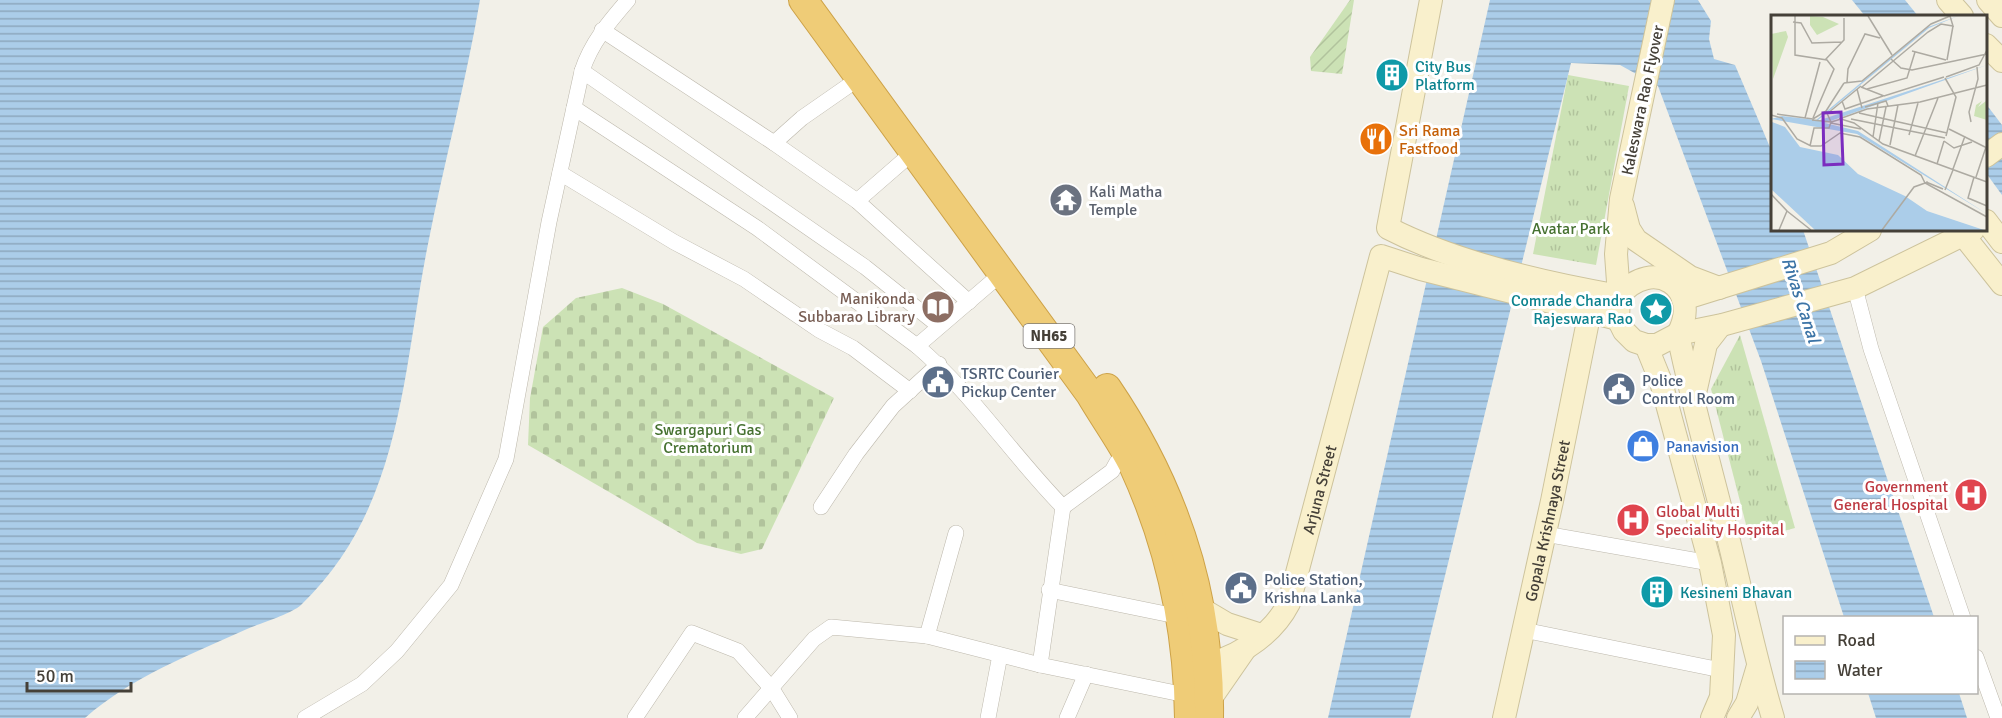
<svg xmlns="http://www.w3.org/2000/svg" width="2002" height="718" viewBox="0 0 2002 718" font-family="Signika,sans-serif">
<defs>
<pattern id="grass-tufts" width="24" height="20" patternUnits="userSpaceOnUse" patternTransform="scale(1.5)"><rect width="24" height="20" fill="#cce2b5"/><path d="M3 7l-1-3M5 7V3M7 7l1-3M15 17l-1-3M17 17v-4M19 17l1-3" fill="none" stroke="#b1c39c"/></pattern>
<pattern id="cemetery-stones" width="16" height="16" patternUnits="userSpaceOnUse" patternTransform="scale(1.5)"><rect width="16" height="16" fill="#cce2b5"/><path d="M2 7V4a2 2 0 0 1 4 0v3zM10 15v-3a2 2 0 0 1 4 0v3z" fill="#b1c39c"/></pattern>
<pattern id="garden-furrows" width="10" height="10" patternUnits="userSpaceOnUse" patternTransform="scale(1.5)"><rect width="10" height="10" fill="#cce2b5"/><path d="M-1 1l2-2M0 10L10 0M9 11l2-2" fill="none" stroke="#b1c39c"/></pattern>
<pattern id="water-rules" width="6" height="5" patternUnits="userSpaceOnUse" patternTransform="scale(1.5)"><rect width="6" height="5" fill="#abcde9"/><path d="M0 2.5h6" fill="none" stroke="#8da8be"/></pattern>
</defs>
<rect width="100%" height="100%" fill="#f2f0e8"/>
<g fill="url(#grass-tufts)">
<polygon points="1568,75 1629,86 1596,265 1533,254"/>
<polygon points="1740,335 1795,528 1750,540 1711,389"/>
</g>
<polygon fill="url(#cemetery-stones)" points="622,288 663,304 834,398 762,549 741,554 697,543 528,445 530,398 543,327 576,298"/>
<polygon fill="url(#garden-furrows)" points="1350,0 1354,0 1342,74 1311,71 1310,57"/>
<g fill="url(#water-rules)">
<path d="M0 0H480C466 82 444 163 428 244 402 373 403 507 301 605 291 614 261 623 247 629 190 655 133 676 85 718H0Z"/>
<polygon points="1490,0 1698,0 1711,21 1709,39 1714,59 1735,65 1772,152 1772,230 1803,230 1934,617 1844,617 1761,361 1658,86 1620,65 1571,63 1410,718 1328,718"/>
<polygon points="1852,0 1905,0 1918,16 1865,16"/>
<polygon points="1986,104 2002,125 2002,195 1986,173"/>
<polygon points="1868,693 1959,693 1967,718 1876,718"/>
</g>
<g fill="none" stroke-linecap="round" stroke-linejoin="round">
<defs>
<g id="street">
<polyline points="602,30 774,143 857,201 969,302"/>
<polyline points="582,71 865,267 939,326"/>
<path d="M574 108 757 228 917 346C972 393 1012 455 1063 507L1040 665"/>
<polyline points="774,143 802,118 848,86"/>
<polyline points="560,173 674,242 744,279 819,330 853,348 910,391"/>
<polyline points="857,201 903,161"/>
<polyline points="1855,288 1871,349 1963,618"/>
<polyline points="917,346 994,280"/>
<polyline points="821,507 856,454 893,406 939,364"/>
<polyline points="1063,507 1112,471 1117,462"/>
<polyline points="1545,534 1710,563"/>
<polyline points="1049,590 1176,616"/>
<polyline points="1524,630 1721,670"/>
<polyline points="927,636 956,533"/>
<polyline points="1976,657 1998,718"/>
<path d="M305 718 362 684 397 651 451 585 506 459 549 222 582 71C591 43 609 22 628 0"/>
<polyline points="635,718 692,633 738,651 772,689 790,718"/>
<polyline points="745,718 814,639 831,627 927,636 1040,665 1181,694"/>
<polyline points="988,718 1000,655"/>
<polyline points="1067,718 1086,674"/>
</g>
<g id="secondary">
<path d="M1431 0 1388 228C1456 263 1544 283 1619 296"/>
<polyline points="1663,0 1621,199 1616,254 1619,296 1618,319 1624,331 1634,341 1646,345 1657,345 1678,334 1722,325 1855,288 1973,230"/>
<polyline points="1948,0 1962,16"/>
<polyline points="1988,0 2002,16"/>
<polyline points="1986,45 2002,61"/>
<polyline points="1986,156 2002,144"/>
<polyline points="1623,206 1629,229 1636,240 1690,277 1719,288"/>
<polyline points="1986,221 2002,242"/>
<polyline points="1964,236 2002,284"/>
<path d="M1619 296C1653 255 1703 288 1678 334 1692 402 1711 469 1728 537 1743 598 1755 658 1773 718"/>
<polyline points="1683,299 1831,253 1870,230"/>
<polyline points="1646,345 1661,382 1710,563 1724,635 1721,697 1712,718"/>
<polyline points="1695,393 1706,344 1720,326"/>
<polyline points="1200,608 1227,624 1261,635"/>
<path id="s1" d="M1193 667C1231 662 1271 638 1289 603L1381 256 1421 269 1618 319"/>
<polyline points="1209,701 1245,649"/>
<path id="s2" d="M1504 718 1552 501 1588 321"/>
<polyline points="1738,718 1747,703 1758,666"/>
</g>
<g id="highway">
<path d="M803 0 1090 394C1104 418 1121 441 1133 465 1170 545 1188 630 1189 718"/>
<path d="M1107 388C1175 488 1211 596 1209 718"/>
</g>
</defs>
<use href="#street" stroke="#bdb8ac" stroke-width="16"/>
<use href="#secondary" stroke="#cdc39c" stroke-width="24"/>
<use href="#highway" stroke="#cda248" stroke-width="30"/>
<use href="#street" stroke="#fff" stroke-width="15"/>
<use href="#secondary" stroke="#f9f0cc" stroke-width="22"/>
<use href="#highway" stroke="#efcc77" stroke-width="28"/>
</g>
<defs>
<symbol id="building-disc" viewBox="-11 -11 22 22"><circle r="9.5" fill="#0f9aa8" stroke="#fff"/><path d="M-4-6H4V6H1V3H-1V6H-4ZM-2.5-4.3h1.7v1.8h-1.7ZM.8-4.3h1.7v1.8H.8ZM-2.5-1h1.7V.8h-1.7ZM.8-1h1.7V.8H.8Z" fill="#fff"/></symbol>
<symbol id="restaurant-disc" viewBox="-11 -11 22 22"><circle r="9.5" fill="#e8710a" stroke="#fff"/><path d="M-5-6h1v4h1v-4h1v4h1v-4h1v5L-1.5 .5V6h-2V.5L-5-1ZM5-6V6H3V1.5H1.5Q1.5-4 5-6Z" fill="#fff"/></symbol>
<symbol id="temple-disc" viewBox="-11 -11 22 22"><circle r="9.5" fill="#6b7280" stroke="#fff"/><path d="M0-6L5-2H3V0L6.5 2.5H4V6H1.5V3h-3V6H-4V2.5H-6.5L-3 0V-2H-5Z" fill="#fff"/></symbol>
<symbol id="library-disc" viewBox="-11 -11 22 22"><circle r="9.5" fill="#8d6e63" stroke="#fff"/><path d="M-6-4Q-3-5.5-.7-3.5V5Q-3 3-6 4ZM6-4Q3-5.5 .7-3.5V5Q3 3 6 4Z" fill="#fff"/></symbol>
<symbol id="sight-disc" viewBox="-11 -11 22 22"><circle r="9.5" fill="#0f9aa8" stroke="#fff"/><path d="M0-6L1.8-2.2L6-1.7L2.9 1.2L3.7 5.4L0 3.3L-3.7 5.4L-2.9 1.2L-6-1.7L-1.8-2.2Z" fill="#fff"/></symbol>
<symbol id="civic-disc" viewBox="-11 -11 22 22"><circle r="9.5" fill="#5c6f8a" stroke="#fff"/><path d="M-.6-6.5H3V-4.5H.6V-3L4-1V1h2V6H-6V1h2V-1L-.6-3ZM-1.2 2.5V6h2.4V2.5Z" fill="#fff"/></symbol>
<symbol id="shop-disc" viewBox="-11 -11 22 22"><circle r="9.5" fill="#3f7fe0" stroke="#fff"/><path d="M-5-2.5h2.3a2.7 3.5 0 0 1 5.4 0H5L5.5 6h-11ZM-1.5-2.5h3a1.5 2.3 0 0 0-3 0Z" fill="#fff"/></symbol>
<symbol id="hospital-disc" viewBox="-11 -11 22 22"><circle r="9.5" fill="#e0444e" stroke="#fff"/><path d="M-5-5h3v3.5h4V-5h3V5h-3V1.5h-4V5h-3Z" fill="#fff"/></symbol>
</defs>
<g fill-rule="evenodd">
<use href="#building-disc" x="1373" y="56" width="38" height="38"/>
<use href="#restaurant-disc" x="1357" y="120" width="38" height="38"/>
<use href="#temple-disc" x="1047" y="181" width="38" height="38"/>
<use href="#library-disc" x="919" y="288" width="38" height="38"/>
<use href="#sight-disc" x="1637" y="290" width="38" height="38"/>
<use href="#civic-disc" x="919" y="363" width="38" height="38"/>
<use href="#civic-disc" x="1600" y="370" width="38" height="38"/>
<use href="#shop-disc" x="1624" y="427" width="38" height="38"/>
<use href="#hospital-disc" x="1952" y="476" width="38" height="38"/>
<use href="#hospital-disc" x="1614" y="501" width="38" height="38"/>
<use href="#civic-disc" x="1222" y="569" width="38" height="38"/>
<use href="#building-disc" x="1638" y="573" width="38" height="38"/>
</g>
<g text-anchor="middle" stroke-width="6" stroke-linejoin="round" paint-order="stroke">
<rect fill="#fff" stroke="#7d7974" stroke-width="1.5" x="1023.5" y="324" width="51" height="24" rx="4.5"/>
<g font-size="15" font-weight="bold" fill="#454038">
<text x="1049" y="341">NH65</text>
</g>
<g font-size="16" fill="#0d838f" stroke="#fff" text-anchor="start">
<text x="1415" y="72">City Bus<tspan x="1415" dy="18">Platform</tspan></text>
<text x="1633" y="306" text-anchor="end">Comrade Chandra<tspan x="1633" dy="18">Rajeswara Rao</tspan></text>
<text x="1680" y="598">Kesineni Bhavan</text>
</g>
<g font-size="16" fill="#454038" stroke="#fff">
<text transform="translate(1642 100) rotate(-78)" y="6">Kaleswara Rao Flyover</text>
<text dy="6" stroke="none"><textPath href="#s1" startOffset="237">Arjuna Street</textPath></text>
<text dy="6" stroke="none"><textPath href="#s2" startOffset="202">Gopala Krishnaya Street</textPath></text>
</g>
<g font-size="16" fill="#c56008" stroke="#fff" text-anchor="start">
<text x="1399" y="136">Sri Rama<tspan x="1399" dy="18">Fastfood</tspan></text>
</g>
<g font-size="16" fill="#5b616d" stroke="#fff" text-anchor="start">
<text x="1089" y="197">Kali Matha<tspan x="1089" dy="18">Temple</tspan></text>
</g>
<g font-size="16" fill="#467131" stroke="#fff">
<text x="1571" y="234">Avatar Park</text>
<text x="708" y="435">Swargapuri Gas<tspan x="708" dy="18">Crematorium</tspan></text>
</g>
<g font-size="16" fill="#785e54" stroke="#fff" text-anchor="end">
<text x="915" y="304">Manikonda<tspan x="915" dy="18">Subbarao Library</tspan></text>
</g>
<g font-size="16" fill="#4e5e75" stroke="#fff" text-anchor="start">
<text x="961" y="379">TSRTC Courier<tspan x="961" dy="18">Pickup Center</tspan></text>
<text x="1642" y="386">Police<tspan x="1642" dy="18">Control Room</tspan></text>
<text x="1264" y="585">Police Station,<tspan x="1264" dy="18">Krishna Lanka</tspan></text>
</g>
<g font-size="16" fill="#366cbe" stroke="#fff" text-anchor="start">
<text x="1666" y="452">Panavision</text>
</g>
<g font-size="16" fill="#be3a42" stroke="#fff" text-anchor="end">
<text x="1948" y="492">Government<tspan x="1948" dy="18">General Hospital</tspan></text>
<text x="1656" y="517" text-anchor="start">Global Multi<tspan x="1656" dy="18">Speciality Hospital</tspan></text>
</g>
<g font-size="18" font-style="italic" fill="#3c74a6" stroke="#fff">
<text transform="translate(1801 300) rotate(72)" y="6">Rivas Canal</text>
</g>
</g>
<g transform="translate(1771 15)">
<rect width="216" height="216" fill="#f2f0e8"/>
<path d="M39 1 52 2 68 9 46 20 39 10ZM15 16 17 22 2 64 0 19ZM211 86 207 92 215 86 216 105 203 101 205 90Z" fill="#cce2b5"/>
<path d="M187 1 158 13 46 106 216 50 54 108 87 116 216 199 86 119 0 104 11 101 45 105 157 12ZM1 107 14 112 29 132 67 140 87 159 134 181 156 196 213 215H44L0 174Z" fill="#abcde9"/>
<path fill="none" stroke="#adaaa2" stroke-width="1.5" d="M24 1V40L56 45 63 54 42 103M97 1 121 40M22 7 30 8 41 28 71 27M141 36 175 45M120 44 130 53 141 55 216 39M54 45 73 25V3M176 45 182 11M175 62 208 50 216 35M174 63 185 82 175 121M76 67 77 54 94 19 109 23M73 68 91 66 160 9 179 1M90 72 113 81 173 62M91 72 157 17 170 9 182 11 179 1M86 74 91 93M96 74 136 63 144 37M71 86 74 94 112 81M94 92 115 86 117 91M55 96 60 107 70 104 83 108 112 129 216 167M55 96 73 68M57 98 90 71M88 98 176 118M6 99 42 104 55 96M0 100 11 103 26 124 40 131H50L69 118 89 122 150 160 154 168 216 202M34 103 49 47M68 104 96 94 149 87 216 70M80 104 174 123M200 107 198 97 207 64 206 52M60 108 90 114M178 114 216 133M138 120 147 88M102 122 107 88M108 126 115 92M173 126 183 133 201 127M119 130 127 90M39 131 43 113H58L60 107 41 105M144 141 167 83M166 149 173 126M182 154 194 121M203 162 197 183 216 191M205 162 215 132M155 167 172 174M174 175 182 155M0 179 16 196 8 215M16 196 40 215M111 215 143 172 157 167"/>
<path fill="#7b2cbf" fill-opacity="0.15" stroke="#7b2cbf" stroke-width="3" d="M70 97 72 149 53 150 52 98Z"/>
<rect width="216" height="216" fill="none" stroke="#454038" stroke-width="3"/>
</g>
<rect x="1783" y="616" width="195" height="78" fill="#ffffff" stroke="#b5b3af" stroke-width="1.5"/>
<rect x="1795" y="636" width="30" height="9" fill="#f9f0cc" stroke="#b5b3af" stroke-width="1.5"/>
<text x="1837" y="646" font-size="18" fill="#454038">Road</text>
<rect x="1795" y="661" width="30" height="18" fill="url(#water-rules)" stroke="#b5b3af" stroke-width="1.5"/>
<text x="1837" y="676" font-size="18" fill="#454038">Water</text>
<path d="M27 682v9h104v-9" fill="none" stroke="#454038" stroke-width="3"/>
<text x="36" y="682" font-size="18" fill="#454038" stroke="#ffffff" stroke-width="4.5" paint-order="stroke">50 m</text>
</svg>
